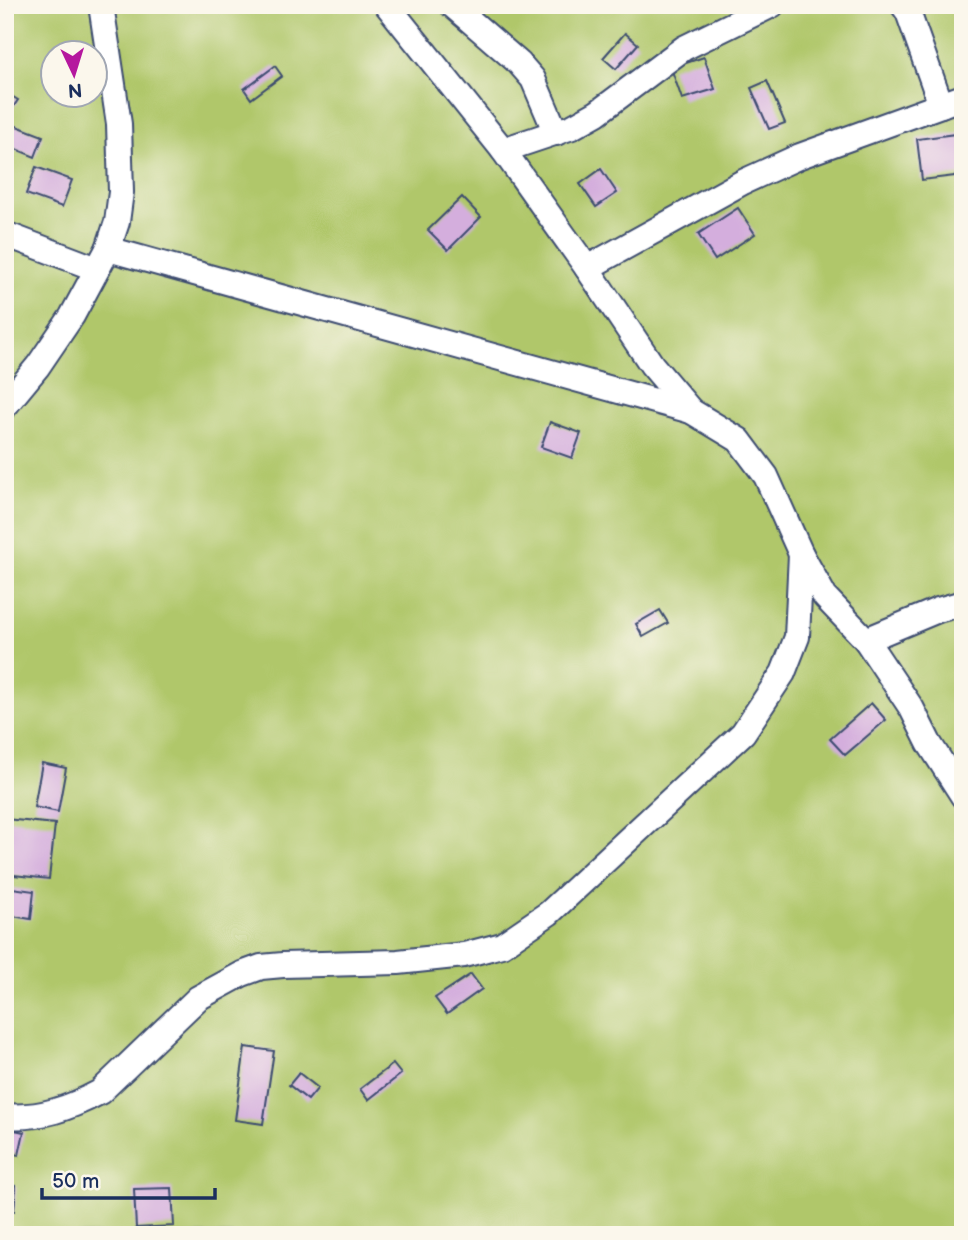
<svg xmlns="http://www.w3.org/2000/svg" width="968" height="1240" viewBox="0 0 968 1240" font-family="'Balsamiq Sans',sans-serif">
<rect width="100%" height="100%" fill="#fbf7ec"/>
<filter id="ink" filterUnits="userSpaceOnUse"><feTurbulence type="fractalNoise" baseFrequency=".0143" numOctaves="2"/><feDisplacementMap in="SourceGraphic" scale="14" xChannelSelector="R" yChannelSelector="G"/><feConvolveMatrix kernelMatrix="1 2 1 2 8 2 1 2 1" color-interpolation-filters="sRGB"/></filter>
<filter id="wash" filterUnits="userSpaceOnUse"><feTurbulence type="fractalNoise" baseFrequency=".00686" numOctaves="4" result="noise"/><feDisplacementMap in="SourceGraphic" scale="28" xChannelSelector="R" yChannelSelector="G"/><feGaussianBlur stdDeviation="1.57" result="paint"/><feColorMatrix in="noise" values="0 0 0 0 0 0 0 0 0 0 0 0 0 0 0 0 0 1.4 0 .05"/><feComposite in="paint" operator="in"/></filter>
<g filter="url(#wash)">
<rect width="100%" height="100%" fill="#f6e8d2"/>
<path fill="#b0c76b" stroke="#667b64" stroke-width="2" fill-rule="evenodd" d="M5 5H963V1235H5ZM52 52H94V94H52Z"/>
<g id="blocks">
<g fill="#d4aedd">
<polygon points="625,33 638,44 616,69 603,58"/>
<polygon points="704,57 715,89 682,99 671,68"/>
<polygon points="275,66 282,76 251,99 244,89"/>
<polygon points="767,81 785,123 769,129 751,88"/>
<polygon points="5,92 18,100 5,119"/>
<polygon points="14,125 43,136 35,157 6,145"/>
<polygon points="963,133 963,175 922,180 917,139"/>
<polygon points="36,167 72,180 62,207 26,194"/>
<polygon points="601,169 617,193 596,207 580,184"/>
<polygon points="462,197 481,217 448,250 428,230"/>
<polygon points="738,208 755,234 715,260 698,234"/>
<polygon points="550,422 581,433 572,458 541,447"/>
<polygon points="660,610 668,623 643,637 636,624"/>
<polygon points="871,703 886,720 845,755 830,739"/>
<polygon points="42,763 66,768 58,812 34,807"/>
<polygon points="5,819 55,824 49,879 5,874"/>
<polygon points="5,887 34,891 31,919 5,915"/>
<polygon points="471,974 482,989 447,1014 435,998"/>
<polygon points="245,1047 274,1051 263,1124 235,1120"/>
<polygon points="393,1064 401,1074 368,1100 360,1089"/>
<polygon points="299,1073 318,1088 308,1100 289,1085"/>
<polygon points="5,1128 24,1132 19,1155 5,1152"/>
<polygon points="5,1185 16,1186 14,1211 5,1210"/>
<polygon points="172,1188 174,1226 136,1228 134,1189"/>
</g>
</g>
</g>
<g filter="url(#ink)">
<use href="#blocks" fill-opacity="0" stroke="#3c4b6f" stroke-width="2"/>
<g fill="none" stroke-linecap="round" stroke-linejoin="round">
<defs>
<g id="minor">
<polyline points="387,5 503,150 587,268 652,365 691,411 739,440 766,476 801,554 825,597 866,640 912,709 929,743 963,796"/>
<polyline points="452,5 519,63 533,79 556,133"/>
<polyline points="903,5 908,12 941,105"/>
<polyline points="503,150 572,127 597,113 684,48 772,5"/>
<polyline points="5,234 97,269"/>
<polyline points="108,249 691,411"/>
<polyline points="587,268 743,182 800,156 963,97"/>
<polyline points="5,406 38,366 72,316 108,249 117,222 121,192 119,124 101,5"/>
<polyline points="866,640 938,610 963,603"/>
<path d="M5 1116C40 1119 70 1108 100 1092L198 998 242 974 261 967 283 965 398 962 464 955 502 945 549 913 743 733 783 673 797 637 801 554"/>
</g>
</defs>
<use href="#minor" stroke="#3c4b6f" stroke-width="28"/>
<use href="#minor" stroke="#fff" stroke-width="24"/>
</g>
</g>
<rect width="968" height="1240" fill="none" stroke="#fbf7ec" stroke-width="28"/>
<g transform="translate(74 74) rotate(176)"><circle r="33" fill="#fbf7ec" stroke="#a1a7b3" stroke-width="2"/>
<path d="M0-5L12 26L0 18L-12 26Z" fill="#b5179e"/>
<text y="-10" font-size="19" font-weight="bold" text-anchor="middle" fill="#1b2f5e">N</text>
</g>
<path d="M42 1188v10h173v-10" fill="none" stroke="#1b2f5e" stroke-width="3.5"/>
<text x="52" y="1188" font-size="21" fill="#1b2f5e" stroke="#fbf7ec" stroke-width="5" paint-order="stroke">50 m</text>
</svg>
